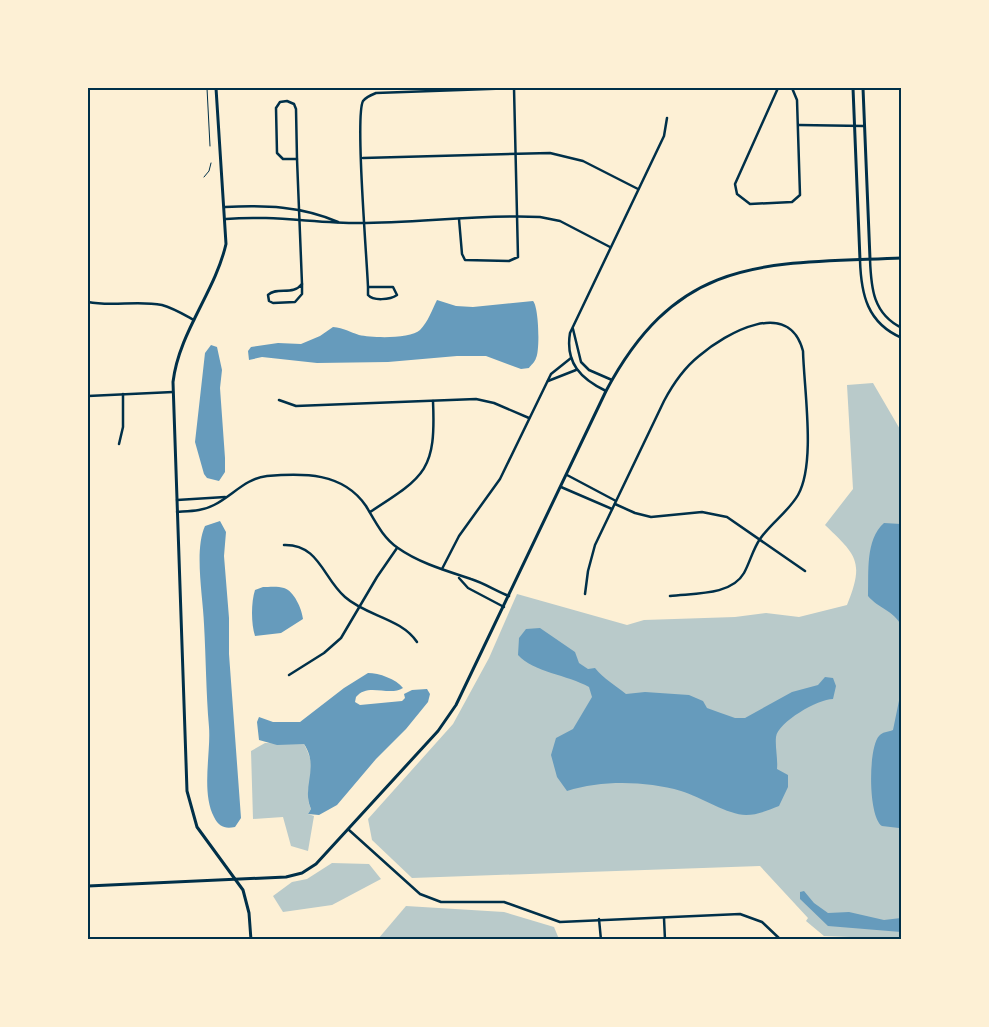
<svg xmlns="http://www.w3.org/2000/svg" width="989" height="1027" viewBox="0 0 989 1027" font-family="Jost,sans-serif">
<rect width="100%" height="100%" fill="#fdf0d5"/>
<g fill="#b9caca">
<path d="M873 383 901 431V939L824 936 806 921 808 918 760 866 412 878 372 840 368 819 453 724 489 658 517 594 627 625 644 620 735 617 766 613 799 617 847 605C865 561 856 555 825 525L853 489 847 385Z"/>
<path d="M265 743 304 744C309 754 313 763 311 774 310 786 305 797 311 809L308 814 314 816 308 851 291 846 283 817 253 819 251 751Z"/>
<polygon points="332,863 369,864 381,879 332,905 283,912 273,896 292,882 307,879"/>
<polygon points="406,906 504,912 554,927 559,939 378,939"/>
</g>
<g fill="#669bbc">
<path d="M437 300 456 306 473 307 533 301C539 307 540 351 536 358 535 362 531 365 529 368L521 369 486 356H457L388 362 317 363 262 357 249 360 248 351 251 347 278 343 301 344 320 336 333 327C344 328 350 332 359 335 372 338 411 339 420 330 428 322 432 310 437 300Z"/>
<polygon points="211,345 217,347 222,370 220,388 225,458 225,472 219,481 207,478 204,474 195,442 205,353"/>
<path d="M220 521 226 532 224 556 229 618V654L241 818 235 827C225 829 219 827 214 817 201 792 211 753 209 727 206 692 206 659 204 624 203 597 194 550 205 526Z"/>
<path d="M884 523 901 524V625C894 611 878 608 868 596 869 573 865 540 884 523Z"/>
<path d="M263 587C269 587 278 586 284 588 294 591 302 609 303 619L281 633 255 636C251 624 251 602 255 590Z"/>
<path d="M540 628 575 652 579 663 588 669 595 668C604 679 615 685 626 694L645 692 689 695 703 701 707 708 718 712 735 718H745L792 692 818 685 825 677 833 678 836 686 833 699C818 699 778 722 776 737 775 747 778 759 777 769L788 775V787L779 806C769 810 757 815 746 815 728 815 701 797 681 791 646 781 602 780 567 791L557 777 551 755 556 738 573 729 592 697 589 687C568 675 533 672 518 655L519 638 526 629Z"/>
<path d="M368 673C379 673 396 679 403 688 389 697 368 682 356 697L355 702 360 705 402 701 405 698 404 694 412 690 427 689 430 694 428 702 406 729 376 759 337 805 319 815 308 814 311 809C301 787 320 768 304 744L277 745 259 740 257 722 259 717 273 722H300L344 688Z"/>
<path d="M901 691 902 828H899L882 826C868 817 868 748 879 736 882 732 888 732 893 730Z"/>
<polygon points="804,891 814,903 828,913 849,912 884,920 901,918 901,932 828,926 800,899 800,892"/>
</g>
<g fill="none" stroke-linecap="round" stroke-linejoin="round">
<g stroke="#003049" stroke-width="1">
<polyline points="207,88 210,146"/>
<polyline points="204,177 209,171 211,163"/>
</g>
<g stroke="#003049" stroke-width="2.5">
<polyline points="778,88 735,184 737,194 750,204 792,202 800,195 797,100 792,88"/>
<polygon points="287,101 294,104 296,109 297,159 283,159 277,153 276,108 280,102"/>
<polyline points="799,125 864,126"/>
<polyline points="363,158 550,153 583,161 638,189"/>
<polyline points="297,159 302,284"/>
<path d="M225 207C265 205 301 206 338 222"/>
<path d="M226 219C271 215 314 223 359 223 419 223 480 214 540 217L560 221 610 247"/>
<polyline points="459,219 462,254 465,260 509,261 518,257 514,88"/>
<path d="M870 259C871 288 873 314 902 328"/>
<path d="M860 260C861 294 867 323 902 338"/>
<path d="M302 284V294L295 302 273 303 269 301 268 295C277 286 293 296 302 284Z"/>
<path d="M368 287H393L397 295C390 300 373 301 368 295V287C367 260 355 116 363 101 366 97 371 95 376 93L520 88"/>
<path d="M88 302C112 307 137 300 162 305 173 308 183 314 194 320"/>
<polyline points="573,329 581,362 589,370 612,380"/>
<polyline points="548,381 576,370"/>
<path d="M606 391C581 379 565 363 570 333L664 136 667 118"/>
<polyline points="88,396 173,392"/>
<polyline points="279,400 296,406 476,399 494,403 529,418"/>
<polyline points="119,444 123,427 123,394"/>
<polyline points="567,475 616,501"/>
<polyline points="561,487 612,509"/>
<polyline points="177,500 225,497"/>
<polyline points="615,504 635,513 651,517 702,512 727,517 805,571"/>
<path d="M177 512C190 511 203 511 214 505 232 496 246 478 267 476 303 473 343 472 366 506 375 521 383 538 398 548 419 563 447 571 471 579 484 583 496 591 509 596"/>
<path d="M370 512C426 476 436 470 433 401"/>
<path d="M284 545C319 544 323 578 345 597 366 616 401 618 417 642"/>
<polyline points="442,569 459,536 500,479 551,374 571,358"/>
<polyline points="459,578 468,588 504,607"/>
<path d="M585 594 588 571 595 545 664 401C673 384 684 368 699 356 726 333 789 297 803 351 804 390 816 463 798 495 788 512 771 523 760 539 753 549 750 562 744 573 731 596 693 593 670 596"/>
<polyline points="289,675 324,653 341,638 377,577 397,548"/>
<polyline points="349,830 420,894 441,902 504,902 560,922 740,914 762,922 781,940"/>
<polyline points="664,918 665,940"/>
<polyline points="599,919 601,940"/>
</g>
<g stroke="#003049" stroke-width="3">
<polyline points="853,88 860,260"/>
<polyline points="863,88 870,259"/>
<path d="M88 886 286 877 302 873 316 864 438 731 456 705 606 391C679 254 765 264 902 258"/>
</g>
<path stroke="#003049" stroke-width="3" d="M216 88 226 244C215 292 179 332 173 382L187 791 197 827 243 890 249 913 251 940"/>
</g>
<rect width="989" height="1027" fill="none" stroke="#fdf0d5" stroke-width="178"/>
<rect x="89" y="89" width="811" height="849" fill="none" stroke="#003049" stroke-width="2"/>
</svg>
